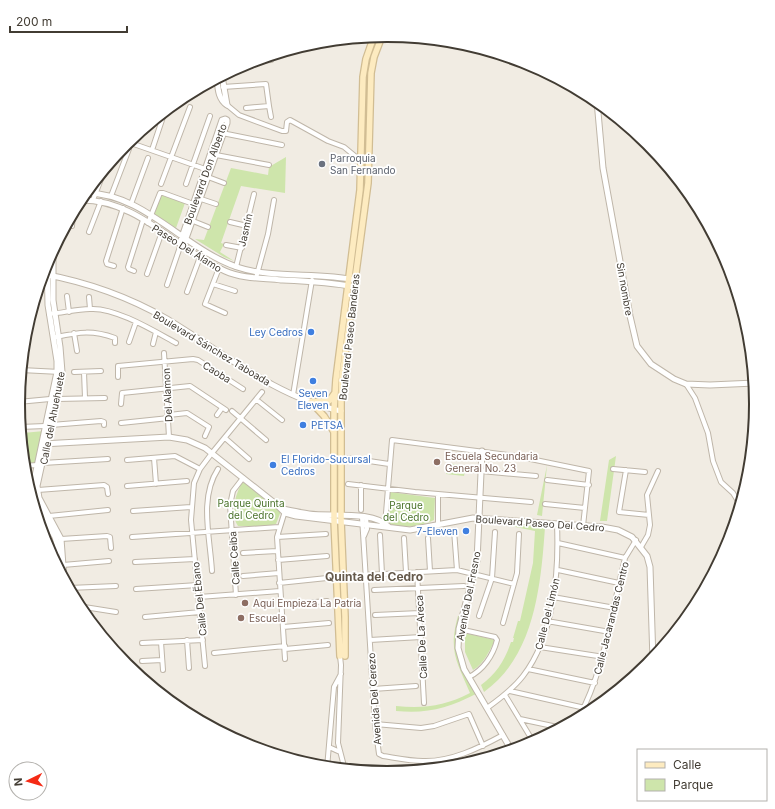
<svg xmlns="http://www.w3.org/2000/svg" width="775" height="809" font-family="Inter,sans-serif">
<style>
.green{fill:#cee5ab}
.lines{fill:none;stroke-linecap:round;stroke-linejoin:round}
.minor-casing{stroke:#bfb6a9;stroke-width:6}
.tertiary-casing{stroke:#bfb6a9;stroke-width:7}
.secondary-casing{stroke:#d1bd93;stroke-width:8}
.minor{stroke:#fff;stroke-width:4}
.tertiary{stroke:#fff;stroke-width:5}
.secondary{stroke:#fdebc0;stroke-width:5.5}
.worship-dot{fill:#6b7280;stroke:#fff;stroke-width:1.5}
.shop-dot{fill:#3f7fe0;stroke:#fff;stroke-width:1.5}
.education-dot{fill:#8d6e63;stroke:#fff;stroke-width:1.5}
.labels{text-anchor:middle;stroke-width:3.5;stroke-linejoin:round;paint-order:stroke}
.worship-label{font-size:10px;fill:#5b616d;stroke:#fff;text-anchor:start}
.street-label{font-size:10px;fill:#423c33;stroke:#fff}
.shop-label{font-size:10px;fill:#366cbe;stroke:#fff;text-anchor:end}
.education-label{font-size:10px;fill:#785e54;stroke:#fff;text-anchor:start}
.park-label{font-size:10px;fill:#497229;stroke:#fff}
.quarter-label{font-size:12px;font-weight:bold;fill:#65594b;stroke:#fff}
.rim{fill:none;stroke:#423c33;stroke-width:2}
</style>
<rect width="100%" height="100%" fill="#f1ece3"/>
<!-- green -->
<path class="green" d="M286,157L285,193L241,186L221,243L224,244L220,252L234,261L224,257L195,239L204,240L231,168L268,175L269,167Z
M158,194L185,203L176,228L151,213Z
M44,431L37,463L25,464L23,433Z
M616,456L607,521H600L609,460Z
M448,463L466,466L464,476L446,474Z
M547,465L542,516L537,515Z
M242,483H246L281,511L276,524L268,526H238C230,515 235,494 242,483Z
M390,492L435,498L434,520C420,527 404,529 389,524Z
M501,524L545,527C541,584 535,656 484,692L481,685C496,674 505,660 511,642H513L514,638H513L518,621H520L533,563L535,531Z
M458,616H459C451,652 459,663 476,694C448,708 428,714 396,711V706C423,709 445,706 470,693C457,662 448,651 458,616Z
M465,633L495,640C490,650 483,665 473,670L465,652Z"/>
<g class="lines">
<defs>
<path id="minor" d="M249,62L271,60
M223,87L266,84L269,106L246,108
M227,105L239,115L282,131H286L287,122L290,120L328,141L344,147L361,161
M269,106L271,117
M222,133L282,145
M128,142L208,170
M152,150L165,111
M216,155L269,165
M208,177L224,183
M161,184L190,107
M186,184L210,116
M111,196L129,149
M201,199L216,204
M93,200L105,169
M131,204L148,158
M193,221L208,227
M230,222L247,226
M148,223L160,193H163L196,205
M72,226L73,214
M89,232L101,201
M226,245L242,248
M114,266L107,264L106,261L123,208
M236,267L254,194
M219,268L205,304L225,313
M134,271L129,269L128,267L143,220
M147,274L162,232
M256,278L268,234L274,200
M213,284L235,291
M167,285L180,247V243
M187,292L200,257
M67,296L69,312
M89,297L90,309
M49,314C63,313 76,309 90,309C115,307 154,331 176,343
M74,333L77,351
M56,337C80,332 92,330 115,338V343
M129,342L136,322
M153,344L156,332
M164,353L169,437
M21,370L60,372
M74,372L101,371
M84,372L85,398
M118,377V366L193,359L198,360L243,389
M686,384L695,398L708,433L713,461L721,482L733,493L741,506
M293,395L312,280
M57,399L105,398
M257,400L282,420
M18,402L50,399
M121,404L122,393L190,386L226,410
M232,411L266,440
M169,415L187,413L209,427L205,436
M217,415L222,408
M121,423L169,418
M51,425L101,421L104,422V425
M20,427L45,426
M225,438L249,459
M154,458L156,484
M349,458L389,464
M127,460L175,456L200,469
M43,463L108,459
M24,466L37,465
M613,469L645,472
M626,470L619,512L649,515
M481,471L536,476
M547,480L589,485
M348,484L415,492L531,502
M127,486L187,481
M38,490L104,485L107,487L108,494
M438,494V524
M545,504L585,508
M361,510V485
M133,511L191,507
M285,511L277,537L285,659
M49,516L108,510
M362,517L375,724L379,754L383,756C396,758 410,761 423,761C451,762 479,748 503,735
M40,525L48,524
M385,525L392,440L516,456L589,471L583,526
M454,530L457,570
M380,535L382,574
M364,536L367,529L366,517
M132,537L279,527
M277,537L326,534
M404,538L406,572
M428,538L430,571
M61,539L107,536L110,537L111,548
M558,543L625,558
M641,547L648,535L650,525L647,495L658,471
M49,551H57
M243,553L277,551
M278,560L327,556
M135,562L195,559
M63,565L109,561
M558,570L619,583
M212,571C210,537 199,498 218,469
M417,572L424,703
M366,575L457,570L514,584
M243,576L279,573
M279,583L327,578
M69,588L116,586
M136,589L198,585
M374,590L464,586
M236,595L230,505L233,491L243,478
M199,597L280,591
M553,597L615,608
M281,605L327,601
M78,606L116,612
M375,615L420,613
M479,616L492,578L495,532
M145,617L200,612
M547,621L610,632
M503,623L517,573L519,534
M283,627L329,623
M459,629L495,637L497,640C493,656 483,670 469,677
M187,640L189,668
M370,640L421,637
M161,642L163,670
M142,643L203,640
M540,647L604,657
M285,649L328,645
M214,653L285,646
M340,656L341,665L338,743L345,770
M142,661L162,660
M205,666L191,520L194,483L200,469L212,453L262,392
M528,669L595,683
M373,689L416,686
M510,691L585,708
M505,695L534,743
M487,708C501,698 513,689 523,676C554,636 559,572 557,524
M520,719L562,728
M578,719C604,671 610,619 623,567L625,558L636,540
M375,724L421,728L434,726L469,714L483,746
M329,747L340,752
M327,768L334,687L341,674"/>
<path id="tertiary" d="M217,79C218,88 218,99 227,105L222,76
M597,101L603,168L630,316L637,346L651,364L674,379L686,384L710,385L755,383
M86,193C144,193 184,249 237,267C272,279 318,272 355,280
M80,200C137,199 176,249 225,271C243,279 263,278 281,280C305,281 331,282 354,287
M181,240L218,132L222,120L225,119L227,120V123L185,241
M53,251V300L60,347L62,372L37,486L39,498L61,539L64,579
M47,261L48,305L57,361V372L32,490L34,499L55,537L57,544V567
M43,274C86,282 129,297 167,319C222,352 278,398 341,411
M42,444L169,437L187,440L205,448L277,505L285,513L296,516L410,530L473,518L602,527L618,530L632,537L647,556L650,567L653,661
M482,451L477,561L459,629L458,648L464,669L512,751
M282,509C291,510 300,513 309,514C331,517 373,510 389,527"/>
<path id="secondary" d="M311,402L324,416L334,432
M311,402L329,401L334,394
M340,656L334,520V409L336,379L360,190L363,77L366,59L374,36
M345,656V617L341,521V402L342,377L368,183L371,73L374,57L382,36"/>
</defs>
<!-- minor casing -->
<use href="#minor" class="minor-casing"/>
<!-- tertiary casing -->
<use href="#tertiary" class="tertiary-casing"/>
<!-- secondary casing -->
<use href="#secondary" class="secondary-casing"/>
<!-- minor -->
<use href="#minor" class="minor"/>
<!-- tertiary -->
<use href="#tertiary" class="tertiary"/>
<!-- secondary -->
<use href="#secondary" class="secondary"/>
</g>
<!-- markers -->
<circle class="worship-dot" cx="322" cy="164" r="4"/>
<g class="shop-dot">
<circle cx="311" cy="332" r="4"/>
<circle cx="313" cy="381" r="4"/>
<circle cx="303" cy="425" r="4"/>
<circle cx="273" cy="465" r="4"/>
<circle cx="466" cy="531" r="4"/>
</g>
<g class="education-dot">
<circle cx="437" cy="462" r="4"/>
<circle cx="245" cy="603" r="4"/>
<circle cx="241" cy="618" r="4"/>
</g>
<g class="labels">
<!-- worship labels -->
<g class="worship-label">
<text x="330" y="162">Parroquia<tspan x="330" dy="12">San Fernando</tspan></text>
</g>
<!-- street labels -->
<g class="street-label">
<text transform="translate(205 174) rotate(-70)" y="4">Boulevard Don Alberto</text>
<text transform="translate(245 230) rotate(-77)" y="4">Jasmín</text>
<text transform="translate(187 248) rotate(32)" y="4">Paseo Del Álamo</text>
<text transform="translate(625 289) rotate(80)" y="4">Sin nombre</text>
<text transform="translate(349 337) rotate(-84)" y="4">Boulevard Paseo Banderas</text>
<text transform="translate(212 348) rotate(31)" y="4">Boulevard Sánchez Taboada</text>
<text transform="translate(217 372) rotate(32)" y="4">Caoba</text>
<text transform="translate(167 395) rotate(-93)" y="4">Del Alamon</text>
<text transform="translate(52 418) rotate(-79)" y="4">Calle del Ahuehuete</text>
<text transform="translate(540 523) rotate(4)" y="4">Boulevard Paseo Del Cedro</text>
<text transform="translate(234 558) rotate(-94)" y="4">Calle Ceiba</text>
<text transform="translate(468 596) rotate(-79)" y="4">Avenida Del Fresno</text>
<text transform="translate(199 599) rotate(-96)" y="4">Calle Del Ëbano</text>
<text transform="translate(547 614) rotate(-76)" y="4">Calle Del Limón</text>
<text transform="translate(611 618) rotate(-76)" y="4">Calle Jacarandas Centro</text>
<text transform="translate(421 637) rotate(-93)" y="4">Calle De La Areca</text>
<text transform="translate(374 699) rotate(-94)" y="4">Avenida Del Cerezo</text>
</g>
<!-- shop labels -->
<g class="shop-label">
<text x="303" y="336">Ley Cedros</text>
<text x="313" y="397" text-anchor="middle">Seven<tspan x="313" dy="12">Eleven</tspan></text>
<text x="311" y="429" text-anchor="start">PETSA</text>
<text x="281" y="463" text-anchor="start">El Florido-Sucursal<tspan x="281" dy="12">Cedros</tspan></text>
<text x="458" y="535">7-Eleven</text>
</g>
<!-- education labels -->
<g class="education-label">
<text x="445" y="460">Escuela Secundaria<tspan x="445" dy="12">General No. 23</tspan></text>
<text x="253" y="607">Aqui Empieza La Patria</text>
<text x="249" y="622">Escuela</text>
</g>
<!-- park labels -->
<g class="park-label">
<text x="251" y="507">Parque Quinta<tspan x="251" dy="12">del Cedro</tspan></text>
<text x="406" y="509">Parque<tspan x="406" dy="12">del Cedro</tspan></text>
</g>
<!-- quarter labels -->
<g class="quarter-label">
<text x="374" y="581">Quinta del Cedro</text>
</g>
</g>
<!-- crop -->
<path d="M0 0H775V809H0ZM25 404a362 362 0 1 1 724 0a362 362 0 1 1-724 0Z" fill="#fff" fill-rule="evenodd"/>
<path class="rim" d="M25 404a362 362 0 1 1 724 0a362 362 0 1 1-724 0Z"/>
<!-- legend -->
<rect x="637" y="749" width="130" height="52" fill="#ffffff" stroke="#b3b1ad"/>
<rect x="645" y="762" width="20" height="6" fill="#fdebc0" stroke="#b3b1ad"/>
<text x="673" y="769" font-size="12" fill="#423c33">Calle</text>
<rect x="645" y="779" width="20" height="12" fill="#cee5ab" stroke="#b3b1ad"/>
<text x="673" y="789" font-size="12" fill="#423c33">Parque</text>
<!-- north arrow -->
<g transform="translate(28 781) rotate(265)"><circle r="19" fill="#ffffff" stroke="#b3b1ad"/>
<path d="M0-3L7 15L0 10L-7 15Z" fill="#f52a15"/>
<text y="-6" font-size="11" font-weight="bold" text-anchor="middle" fill="#423c33">N</text>
</g>
<!-- scale -->
<path d="M10 26v6h117v-6" fill="none" stroke="#423c33" stroke-width="2"/>
<text x="16" y="26" font-size="12" fill="#423c33" stroke="#ffffff" stroke-width="3" paint-order="stroke">200 m</text>
</svg>
